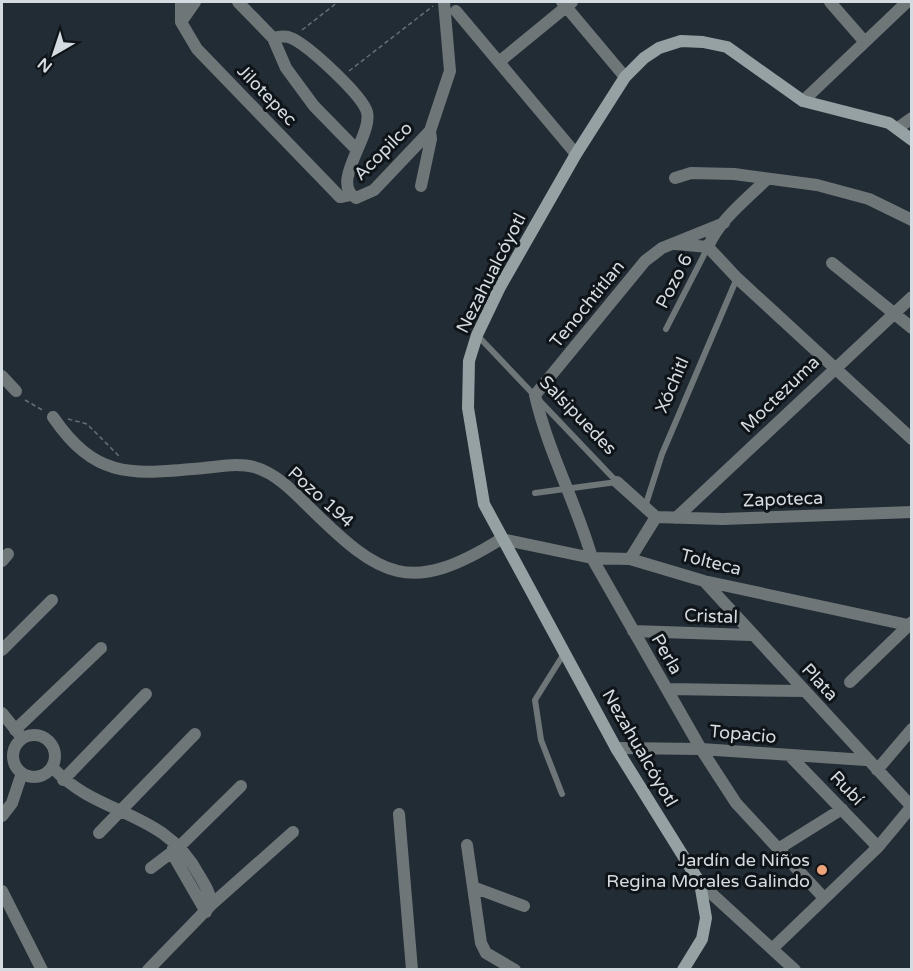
<svg xmlns="http://www.w3.org/2000/svg" width="913" height="971" font-family="'Varela Round',sans-serif">
<style>
.lines{fill:none;stroke-linecap:round;stroke-linejoin:round}
.path{stroke:#666f77;stroke-width:1.5;stroke-dasharray:4.5 3;stroke-linecap:butt}
.lane{stroke:#6f7678;stroke-width:6}
.street{stroke:#6f7678;stroke-width:12}
.secondary{stroke:#95a1a3;stroke-width:12}
.poi-dot{fill:#efa378;stroke:#0f1418;stroke-width:2}
.labels{text-anchor:middle;stroke-width:6;stroke-linejoin:round;paint-order:stroke}
.street-label{font-size:18px;fill:#d4dbe1;stroke:#0f1418}
.poi-label{font-size:18px;fill:#d4dbe1;stroke:#0f1418;text-anchor:end}
</style>
<rect width="100%" height="100%" fill="#222c35"/>
<g class="lines">
<!-- path -->
<path class="path" d="M302,30L338,2
M349,71L433,6
M25,400L44,411
M68,419L87,424L119,456"/>
<!-- lane -->
<path class="lane" d="M666,329L708,247
M477,335L617,482
M535,493L617,482
M645,507L662,454L737,278
M562,794L541,740L535,700L565,652"/>
<!-- street -->
<path class="street" d="M181,2V22L197,49L340,197L350,195
M238,2L273,38C279,37 285,35 291,38C308,45 362,95 367,112C373,136 329,183 356,198L374,190L430,131L450,71L444,2
M562,2L625,77
M830,2L864,41
M456,11L576,154
M181,22L195,2
M273,38L286,68L314,106L357,150
M499,62L572,2
M803,101L907,2
M898,128L912,118
M675,178L691,173L734,174L817,185L869,199L912,220
M421,186L431,139L430,131
M724,223L662,248L645,261L535,395C548,452 576,502 592,558L701,749L736,803L824,898
M676,244L708,247
M708,247L737,278L912,439
M708,247C719,220 747,199 767,179
M832,263L912,328
M2,376L16,391
M53,417C97,481 133,474 204,468C220,466 239,463 254,467C276,473 294,492 309,507C381,578 410,596 501,539L592,558L630,559L704,581L912,626
M617,482L656,517
M656,517L723,519L912,512
M676,518L912,297
M630,559L656,517
M2,561L8,554
M704,581L912,807
M633,631L751,635
M2,650L52,600
M850,682L912,622
M667,689L804,691
M2,713L19,734
M15,730L101,648
M13 756a21 21 0 1 1 42 0a21 21 0 1 1-42 0Z
M616,748L701,749L866,760
M790,756L878,847
M54,769C99,817 164,809 199,875C205,885 210,893 212,904
M877,770L912,729
M63,780L146,694
M399,814L412,970
M2,816L12,803L22,773
M99,833L195,734
M467,845L481,943L486,953L515,970
M173,848L172,853L206,912
M778,849L842,809
M151,868L180,846L241,786
M700,883L795,970
M473,887L524,906
M2,891L42,970
M773,948L878,847L912,806
M148,970L212,904L293,832"/>
<!-- secondary -->
<path class="secondary" d="M683,970L702,939L706,918L700,883L616,748L484,504L468,408L469,361L477,335L500,287L576,154L625,77L644,58L659,48L681,41L703,42L727,47L803,101L889,123L912,140"/>
</g>
<!-- markers -->
<circle class="poi-dot" cx="822" cy="870" r="6"/>
<g class="labels">
<!-- street labels -->
<g class="street-label">
<text transform="translate(267 95) rotate(46)" y="6">Jilotepec</text>
<text transform="translate(383 151) rotate(-45)" y="6">Acopilco</text>
<text transform="translate(491 273) rotate(-63)" y="6">Nezahualcóyotl</text>
<text transform="translate(674 281) rotate(-63)" y="6">Pozo 6</text>
<text transform="translate(587 304) rotate(-51)" y="6">Tenochtitlan</text>
<text transform="translate(672 385) rotate(-67)" y="6">Xóchitl</text>
<text transform="translate(780 394) rotate(-44)" y="6">Moctezuma</text>
<text transform="translate(578 415) rotate(46)" y="6">Salsipuedes</text>
<text transform="translate(321 497) rotate(42)" y="6">Pozo 194</text>
<text transform="translate(783 499) rotate(-2)" y="6">Zapoteca</text>
<text transform="translate(711 562) rotate(14)" y="6">Tolteca</text>
<text transform="translate(711 616) rotate(2)" y="6">Cristal</text>
<text transform="translate(667 654) rotate(60)" y="6">Perla</text>
<text transform="translate(820 682) rotate(47)" y="6">Plata</text>
<text transform="translate(743 734) rotate(5)" y="6">Topacio</text>
<text transform="translate(640 748) rotate(60)" y="6">Nezahualcóyotl</text>
<text transform="translate(847 788) rotate(46)" y="6">Rubí</text>
</g>
<!-- poi labels -->
<g class="poi-label">
<text x="810" y="866">Jardín de Niños<tspan x="810" dy="21">Regina Morales Galindo</tspan></text>
</g>
</g>
<!-- border -->
<rect width="913" height="971" fill="none" stroke="#d4dbe1" stroke-width="6"/>
<!-- north arrow -->
<g transform="translate(54 54) rotate(219)" stroke="#0f1418" stroke-width="4.5" paint-order="stroke">
<path d="M0-4.5L10 22L0 15L-10 22Z" fill="#d4dbe1"/>
<text y="-9" font-size="16" font-weight="bold" text-anchor="middle" fill="#d4dbe1">N</text>
</g>
</svg>
